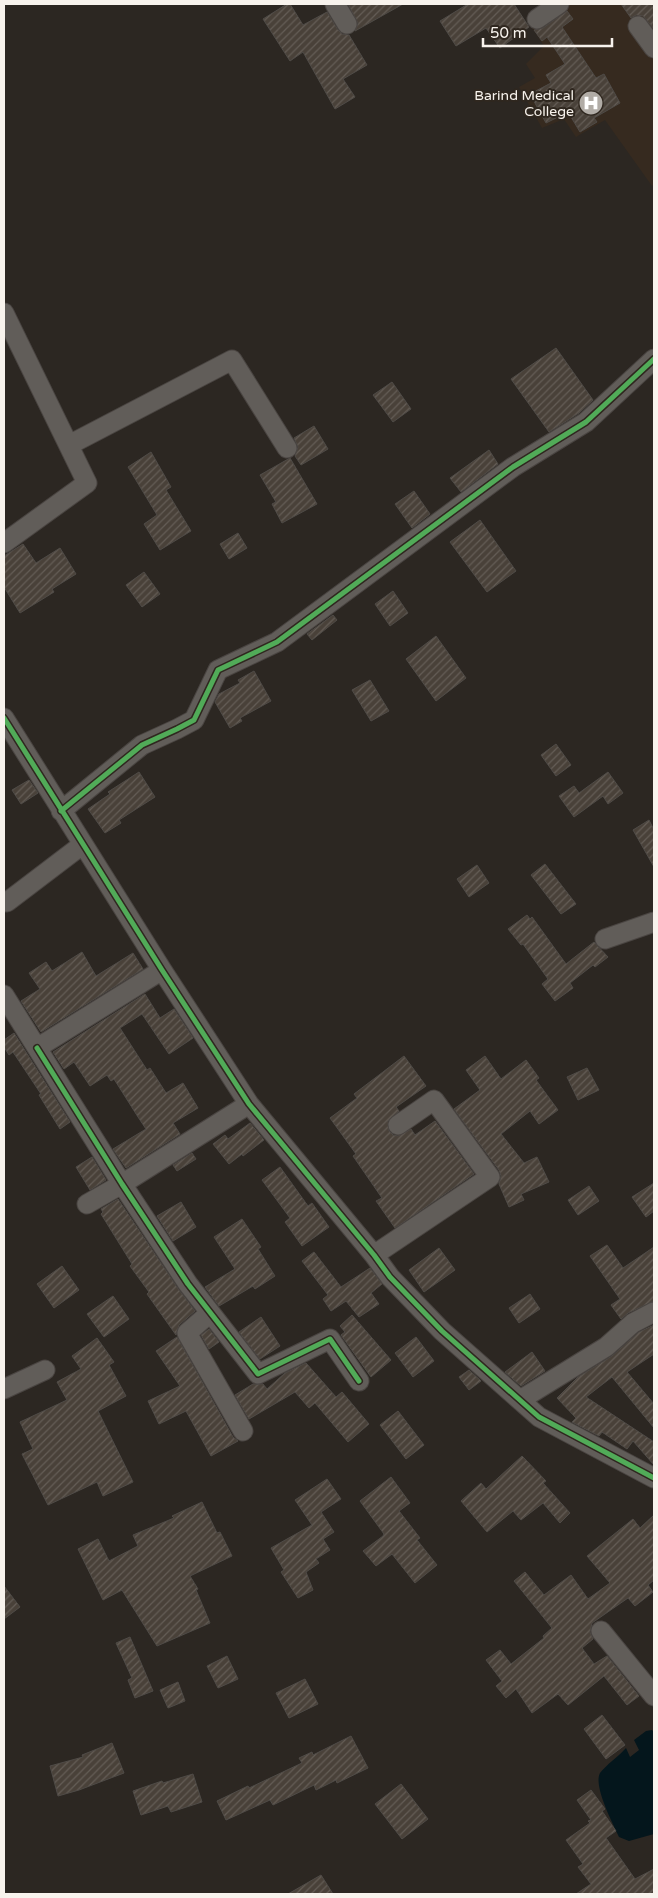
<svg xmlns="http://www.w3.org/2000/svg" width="658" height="1898" font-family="'Varela Round',sans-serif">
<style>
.built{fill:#362a1f}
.water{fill:#04161c}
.building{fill:url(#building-hatch);stroke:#4f4b47}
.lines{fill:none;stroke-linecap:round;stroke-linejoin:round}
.minor-casing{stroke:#4a4542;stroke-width:21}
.minor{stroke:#615d59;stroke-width:19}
.cycleway-casing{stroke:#2f271f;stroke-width:8}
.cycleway{stroke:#51ab58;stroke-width:5}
.labels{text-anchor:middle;stroke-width:4;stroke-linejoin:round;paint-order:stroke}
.poi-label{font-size:14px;fill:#f8f3ed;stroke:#2f271f;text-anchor:end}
</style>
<defs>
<pattern id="building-hatch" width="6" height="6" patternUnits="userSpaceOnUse" patternTransform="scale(1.25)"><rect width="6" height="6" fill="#494139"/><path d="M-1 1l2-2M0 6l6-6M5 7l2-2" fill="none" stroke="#645d56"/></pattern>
</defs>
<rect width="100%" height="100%" fill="#2c2722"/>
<!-- built -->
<path class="built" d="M553,4H654V184L652,186L605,120L576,137L564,119L542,128L519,87L535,78L526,64L544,46L527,20Z"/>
<!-- water -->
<path class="water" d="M652,1730L654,1732V1834L629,1841L619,1837C613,1824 593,1786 600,1773C605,1766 620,1755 626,1748L630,1757L639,1750L634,1740L646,1731Z"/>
<!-- building -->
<path class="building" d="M287,4H290L303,25L327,12L338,30L342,34L349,35L367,65L343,79L355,97L335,109L303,52L290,61L263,19Z
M348,4H403L355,31L358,23Z
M468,4H514L529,27L500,48L486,28L456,46L440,21Z
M621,4H651L654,8V29L643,16L636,15L631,18Z
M567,11L573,19L562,27L596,78L604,74L620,103L594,118L597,122L580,132L568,112L546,123L530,94L551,83L546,75L565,64L547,37L542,41L534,30L543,28Z
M556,348L593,400L579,413L549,432L511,379Z
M392,382L411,409L393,422L373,395Z
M314,426L328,449L301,465L295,456L298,447L294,438Z
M489,450L498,464L461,492L450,478Z
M151,452L171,487L166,490L191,531L160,550L144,524L157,515L128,467Z
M290,458L317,504L282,523L272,504L276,502L260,475Z
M414,491L430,514L412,528L395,504Z
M480,520L516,571L487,592L450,542Z
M238,533L247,548L229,559L220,544Z
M23,544L36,563L60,548L76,574L52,589L54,592L20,613L4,587V556Z
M144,572L160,594L142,607L126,585Z
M393,591L408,613L390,626L375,604Z
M333,615L337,620L312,640L307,634Z
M436,636L466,678L436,701L406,659Z
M254,671L271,701L240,718L242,721L230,728L215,702L219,694L240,683L238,680Z
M370,680L389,711L371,721L352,690Z
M556,744L571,765L556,776L541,755Z
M139,772L155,797L119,820L121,823L105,833L88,809L110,794L108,792Z
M608,772L623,793L608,804L603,796L574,817L559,796L574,786L579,793Z
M29,780L38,793L21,804L12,790Z
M649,820L654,830V867L633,830Z
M545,864L576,904L561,914L531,875Z
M477,865L489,883L469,897L457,879Z
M527,915L530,919L532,917L566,964L594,942L608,957L595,967L593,965L570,983L573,988L555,1001L542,984L548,979L523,944L521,945L508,929Z
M82,952L96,976L133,953L143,969L41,1032L21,1001L40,989L29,973L46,962L52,971Z
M145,994L160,1018L174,1009L193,1038L169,1054L142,1014L120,1028L147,1070L150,1068L166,1093L183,1083L198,1108L173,1123L180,1134L126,1168L113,1149L146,1129L138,1117L114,1079L111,1081L107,1075L90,1086L74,1062L64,1069L53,1052Z
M14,1033L70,1122L60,1129L39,1095L41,1094L13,1052L9,1055L4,1047V1040Z
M404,1056L426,1086L396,1107L399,1111L388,1121L389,1131L393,1135L398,1136L411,1129L415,1135L435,1121L474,1174L395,1228L376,1201L382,1198L353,1156L356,1154L330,1118L357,1098L354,1094Z
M485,1056L501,1079L526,1060L539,1078L536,1080L558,1110L539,1124L530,1111L501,1134L524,1163L537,1157L549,1182L521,1194L524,1200L509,1207L499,1184L501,1176L499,1170L454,1109L480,1090L466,1070Z
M587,1068L599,1090L578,1100L567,1077Z
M250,1123L264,1140L243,1156L242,1154L229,1164L213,1144L225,1135L228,1139Z
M192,1153L196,1159L177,1171L173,1165Z
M92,1157L106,1180L90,1190L76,1167Z
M280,1167L308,1206L312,1203L329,1227L302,1246L285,1222L290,1218L262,1180Z
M654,1183V1211L646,1217L632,1197Z
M589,1186L599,1201L578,1215L568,1200Z
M118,1199L179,1290L195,1311L179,1325L176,1335L147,1294L149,1292L130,1266L132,1264L101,1214L103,1212L101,1209Z
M181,1202L196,1227L173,1241L157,1216Z
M242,1219L261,1247L258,1249L275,1276L255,1289L253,1286L219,1306L205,1287L235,1269L214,1237Z
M607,1245L623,1268L654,1247V1301L628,1313L621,1319L611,1305L620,1299L590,1256Z
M439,1248L455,1270L424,1292L409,1270Z
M314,1252L341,1287L370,1268L382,1284L371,1293L379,1304L359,1317L346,1301L331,1311L323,1299L328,1295L302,1261Z
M62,1266L79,1290L54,1308L37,1284Z
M530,1294L540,1309L519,1323L509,1308Z
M113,1296L129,1319L104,1337L87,1314Z
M352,1315L391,1360L371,1377L341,1335L345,1332L340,1326Z
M261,1317L280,1346L260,1359L239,1332Z
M654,1325V1354L627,1372L654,1404V1428L612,1377L586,1397L654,1442V1465L633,1441L627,1449L602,1432L599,1436L572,1422L576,1418L557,1398L578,1377L612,1356L639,1332Z
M209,1329L219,1342L209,1349L201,1335Z
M177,1337L233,1437L238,1441L211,1456L186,1411L159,1424L148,1401L180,1386L156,1351Z
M416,1337L434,1361L413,1377L395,1353Z
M97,1338L114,1362L109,1365L126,1396L98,1411L133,1482L103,1496L97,1482L48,1505L22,1454L33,1449L20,1422L67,1400L57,1382L81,1369L72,1356Z
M532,1352L545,1371L521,1386L505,1372Z
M306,1363L336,1397L342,1392L369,1424L348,1442L315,1403L309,1408L295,1392L249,1419L235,1395L253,1384H263L267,1389L285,1373Z
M469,1370L481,1381L469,1390L459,1377Z
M398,1411L424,1445L406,1459L380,1425Z
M522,1456L546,1481L543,1483L570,1513L560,1523L543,1503L521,1520L513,1511L487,1532L461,1501L481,1483L486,1489Z
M391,1477L410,1503L399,1511L420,1538L417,1540L437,1565L415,1583L392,1554L376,1566L363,1551L383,1536L384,1534L360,1501Z
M327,1479L341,1499L321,1512L334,1532L323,1539L330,1550L316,1559L319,1563L306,1572L313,1590L298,1598L281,1572L284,1570L271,1548L312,1525L295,1500Z
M202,1502L217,1533L220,1532L232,1556L190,1576L198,1589L196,1590L210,1623L157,1646L122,1590L103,1600L78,1549L98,1539L109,1561L138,1546L133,1535L174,1518L172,1516Z
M654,1515V1580L648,1585L653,1592L635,1606L628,1598L592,1623L590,1632L593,1639L582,1648L594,1664L607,1656L639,1696L627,1705L604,1676L568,1705L558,1694L532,1713L516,1689L506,1698L496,1686L502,1681L486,1660L500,1650L511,1664L544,1638L543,1636L552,1628L514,1581L525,1572L544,1595L571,1575L588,1599L610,1583L587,1556L633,1519L640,1528Z
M4,1586L20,1607L4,1619Z
M130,1637L153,1691L135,1698L128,1680L132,1678L116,1643Z
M227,1656L238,1679L218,1688L207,1666Z
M305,1679L318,1704L289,1718L276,1693Z
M178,1682L185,1701L168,1708L160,1690Z
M602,1715L625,1745L606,1759L584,1729Z
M351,1736L368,1768L337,1783L336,1780L316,1790L314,1785L273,1805L270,1800L226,1820L217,1801L248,1786L249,1788L302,1763L299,1758L312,1752L313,1755Z
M112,1743L124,1773L79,1790L58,1796L50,1766L83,1757L82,1755Z
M193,1774L202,1802L171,1812L168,1806L141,1815L133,1791L162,1781L163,1783Z
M401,1784L428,1819L402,1839L375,1804Z
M591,1790L605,1809L602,1811L616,1831L606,1838L635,1879L654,1869V1894H576L591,1884L578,1867L583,1864L566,1840L590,1823L588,1821L591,1820L577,1800Z
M321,1875L333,1894H288Z"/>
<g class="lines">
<defs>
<path id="minor" d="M335,4L347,24
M537,19L559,4
M638,26L654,48
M4,313L87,483L4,543
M69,445L232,360L287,448
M4,718L162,970L249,1104L374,1255L390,1277L442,1331L539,1417L654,1478
M61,811L142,745L177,729L194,720L218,670L277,642L513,467L586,422L654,359
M7,902L82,845
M605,939L654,922
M4,995L37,1048L162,970
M37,1048L122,1184L188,1284L258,1374L330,1339L359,1381
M87,1204L122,1184L249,1104
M374,1255L490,1177L434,1100L398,1125
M210,1313L187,1333L243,1431
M4,1389L45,1370
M520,1400L606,1347L633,1323L654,1312
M601,1631L654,1696"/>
</defs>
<!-- minor casing -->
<use href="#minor" class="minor-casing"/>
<!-- minor -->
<use href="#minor" class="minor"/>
<defs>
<path id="cycleway" d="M4,718L162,970L249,1104L374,1255L390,1277L442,1331L539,1417L654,1478
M61,811L142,745L177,729L194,720L218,670L277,642L513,467L586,422L654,359
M37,1048L122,1184L188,1284L258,1374L330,1339L359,1381"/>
</defs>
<!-- cycleway casing -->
<use href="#cycleway" class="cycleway-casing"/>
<!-- cycleway -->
<use href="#cycleway" class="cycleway"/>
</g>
<!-- icons -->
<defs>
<symbol id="hospital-disc" viewBox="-11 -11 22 22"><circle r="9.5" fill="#b1aca6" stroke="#2f271f"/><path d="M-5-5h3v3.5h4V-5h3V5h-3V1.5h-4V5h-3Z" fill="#fff"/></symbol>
</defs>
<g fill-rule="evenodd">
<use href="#hospital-disc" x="577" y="89" width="28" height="28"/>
</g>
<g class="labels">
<!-- poi labels -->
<g class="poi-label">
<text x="574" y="100">Barind Medical<tspan x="574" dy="16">College</tspan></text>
</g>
</g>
<!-- border -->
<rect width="658" height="1898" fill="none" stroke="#f8f3ed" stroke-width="10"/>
<!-- scale -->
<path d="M483 38v8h129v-8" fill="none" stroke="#f8f3ed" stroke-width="2.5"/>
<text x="490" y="38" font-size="15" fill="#f8f3ed" stroke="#2f271f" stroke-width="4" paint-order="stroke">50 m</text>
</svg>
